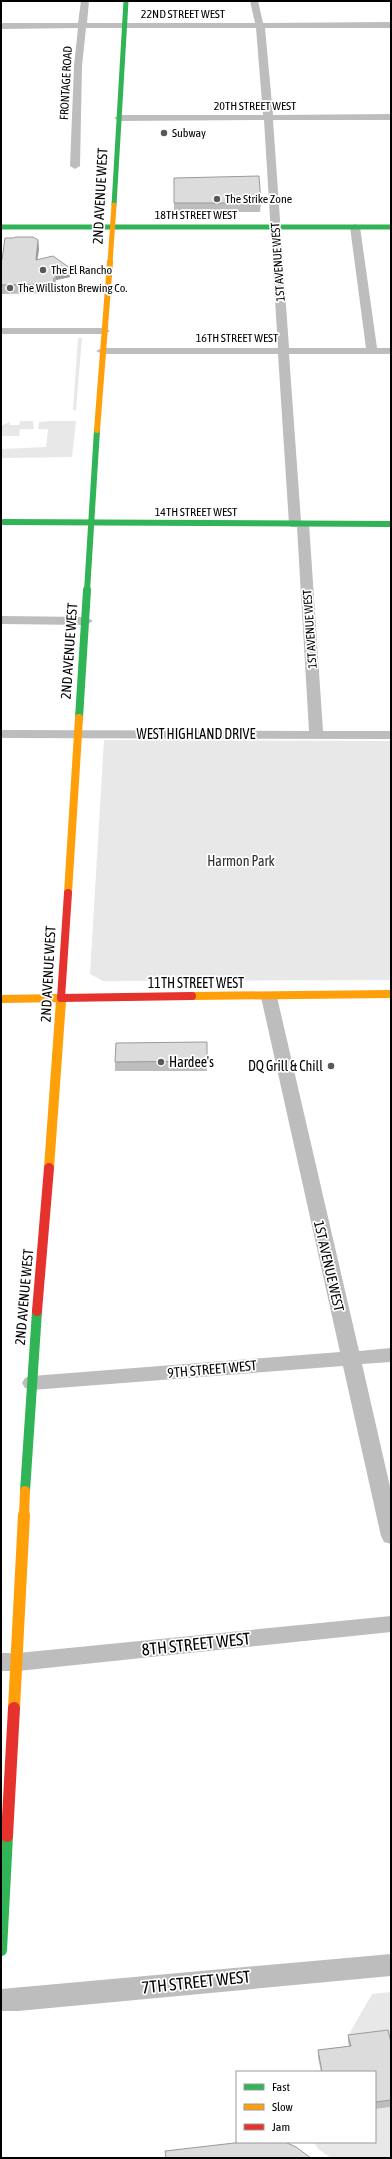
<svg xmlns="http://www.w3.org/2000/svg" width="392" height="2159" font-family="'Asap Condensed',sans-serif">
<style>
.green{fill:#e8e8e8}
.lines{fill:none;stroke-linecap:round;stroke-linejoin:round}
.street{fill:#bdbdbd;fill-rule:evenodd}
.fast-far4{stroke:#30b455;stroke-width:5}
.fast-far3{stroke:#30b455;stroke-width:6}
.fast-far2{stroke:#30b455;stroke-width:8}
.fast-far1{stroke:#30b455;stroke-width:10}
.fast{stroke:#30b455;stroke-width:12}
.slow-far4{stroke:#ff9f0a;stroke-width:5}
.slow-far3{stroke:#ff9f0a;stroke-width:6}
.slow-far2{stroke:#ff9f0a;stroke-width:8}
.slow-far1{stroke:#ff9f0a;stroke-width:10}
.slow{stroke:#ff9f0a;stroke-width:12}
.jam-far2{stroke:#e5322d;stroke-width:8}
.jam-far1{stroke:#e5322d;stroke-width:10}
.jam{stroke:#e5322d;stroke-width:12}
.wall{fill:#bdbdbd}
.shaded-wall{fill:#9a9a9a}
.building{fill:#dcdcdc;stroke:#9a9a9a}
.poi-dot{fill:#595959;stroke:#fff;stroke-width:1.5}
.labels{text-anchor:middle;stroke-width:3.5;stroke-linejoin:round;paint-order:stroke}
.far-street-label{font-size:12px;fill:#000;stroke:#fff}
.far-poi-label{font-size:12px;fill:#000;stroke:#fff;text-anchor:start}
.street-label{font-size:14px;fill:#000;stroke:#fff}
.park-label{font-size:14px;fill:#2d2d2d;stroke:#fff}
.poi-label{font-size:14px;fill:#000;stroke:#fff;text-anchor:start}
.near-street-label{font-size:17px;fill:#000;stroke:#fff}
</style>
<rect width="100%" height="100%" fill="#fff"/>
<!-- green -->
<path class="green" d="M78,338H82L76,410H73Z
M19,421H33L34,429H20L19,436H1V426L9,422L10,425H19L20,423Z
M49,421H76L72,457L1,458V449L46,447L48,429H38L39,422Z
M104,740L391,741V980L103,981L90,974Z
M391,1992V2052L350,2041L349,2034L372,1994Z
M391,2107V2158H331L318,2149L314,2142H375V2109Z"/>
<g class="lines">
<!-- street -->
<path class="street" d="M81,1H89L87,23H255L250,1H258L263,23L391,22V28H265L273,115L391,114V120H273L289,348H366L350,227L355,224L360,227L377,348H391V354H289L301,521H307L309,524L323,731H391V739L1,738V730L309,731L297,527H291L289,524L278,354H102L96,351L102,348H278L264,120L119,121L114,118L119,115H263L256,28H86L82,66L80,166L75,169L70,166L74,66L78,28L1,29V23H78Z
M1,328H105L110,331L105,334H1Z
M1,616L86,617L93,621L86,625L1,624Z
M269,992L275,994L277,997L359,1351L391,1348V1362L362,1364L391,1491V1544L384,1542L381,1536L343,1366L32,1390L25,1388L22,1383L25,1378L32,1376L340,1352L261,997L263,994Z
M391,1616V1632L18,1671H1V1653H18Z
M391,1954V1976L18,2011H1V1989Z"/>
<!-- fast-far4 -->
<path class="fast-far4" d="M114,205L126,1
M1,227H391"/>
<!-- fast-far3 -->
<path class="fast-far3" d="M1,522L391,524
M87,591L97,430"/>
<!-- fast-far2 -->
<path class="fast-far2" d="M79,718L87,590"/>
<!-- fast-far1 -->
<path class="fast-far1" d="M25,1491L37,1311"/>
<!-- fast -->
<path class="fast" d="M1,1950L7,1836"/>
<!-- slow-far4 -->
<path class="slow-far4" d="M110,263L114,205"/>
<!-- slow-far3 -->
<path class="slow-far3" d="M97,430L110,262"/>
<!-- slow-far2 -->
<path class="slow-far2" d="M68,893L79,718
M192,996L391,994
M1,999L61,998V1002"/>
<!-- slow-far1 -->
<path class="slow-far1" d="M49,1168L61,1001
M24,1516L25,1491"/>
<!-- slow -->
<path class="slow" d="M14,1708L24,1515"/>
<!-- jam-far2 -->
<path class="jam-far2" d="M68,893L61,998L192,996"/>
<!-- jam-far1 -->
<path class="jam-far1" d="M37,1311L49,1168"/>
<!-- jam -->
<path class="jam" d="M7,1836L14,1708"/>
</g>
<!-- wall -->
<path class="wall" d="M174,178L261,203L260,212H174Z
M38,240L39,249L37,260L70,277L56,280V288L54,287L53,293L1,294V260Z
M207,1042V1071H115V1062Z
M348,2035L391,2043V2107L375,2109V2072H321L318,2057V2050L349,2046L348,2042Z"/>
<!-- shaded-wall -->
<path class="shaded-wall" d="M38,240L39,249L36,269V260Z
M70,268V277L56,280V288V271Z
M54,278V287L53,293V284Z"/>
<!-- building -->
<path class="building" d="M259,176L261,203H174V178Z
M15,237H33L38,240L36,260L53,256L70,268L56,271V278H54L53,284L1,285V260H2L5,238H14Z
M207,1042V1061L115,1062L116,1043Z
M388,2030L391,2043V2100L375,2102V2072H322L318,2050L351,2046L348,2035Z
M243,2142H285L296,2147L311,2158H166L165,2151Z"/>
<!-- markers -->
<g class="poi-dot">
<circle cx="164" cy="133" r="4"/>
<circle cx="217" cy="199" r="4"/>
<circle cx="43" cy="270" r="4"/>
<circle cx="10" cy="288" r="4"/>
<circle cx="161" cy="1062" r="4"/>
<circle cx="331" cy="1066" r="4"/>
</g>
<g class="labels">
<!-- far-street labels -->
<g class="far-street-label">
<text x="183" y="18">22ND STREET WEST</text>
<text transform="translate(66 83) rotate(-87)" y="4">FRONTAGE ROAD</text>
<text x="255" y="110">20TH STREET WEST</text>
<text x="196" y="219">18TH STREET WEST</text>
<text transform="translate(278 262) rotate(-94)" y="4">1ST AVENUE WEST</text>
<text x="237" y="342">16TH STREET WEST</text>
<text x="196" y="516">14TH STREET WEST</text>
<text transform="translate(310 629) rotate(-94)" y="4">1ST AVENUE WEST</text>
</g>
<!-- far-poi labels -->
<g class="far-poi-label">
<text x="172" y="137">Subway</text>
<text x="225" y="203">The Strike Zone</text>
<text x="51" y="274">The El Rancho</text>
<text x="18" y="292">The Williston Brewing Co.</text>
</g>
<!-- street labels -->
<g class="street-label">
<text transform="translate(100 196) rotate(-87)" y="5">2ND AVENUE WEST</text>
<text transform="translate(69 651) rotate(-86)" y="5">2ND AVENUE WEST</text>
<text x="196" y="739">WEST HIGHLAND DRIVE</text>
<text transform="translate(48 974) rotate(-87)" y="5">2ND AVENUE WEST</text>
<text x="196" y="988">11TH STREET WEST</text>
<text transform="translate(329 1266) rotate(77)" y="5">1ST AVENUE WEST</text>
<text transform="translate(24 1297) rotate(-85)" y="5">2ND AVENUE WEST</text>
<text transform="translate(212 1369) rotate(-5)" y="5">9TH STREET WEST</text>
</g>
<!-- park labels -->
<g class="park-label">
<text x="241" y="866">Harmon Park</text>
</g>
<!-- poi labels -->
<g class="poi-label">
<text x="169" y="1067">Hardee's</text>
<text x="323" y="1071" text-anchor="end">DQ Grill &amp; Chill</text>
</g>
<!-- near-street labels -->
<g class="near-street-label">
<text transform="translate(196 1644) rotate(-6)" y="6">8TH STREET WEST</text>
<text transform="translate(196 1982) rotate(-6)" y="6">7TH STREET WEST</text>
</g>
</g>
<!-- border -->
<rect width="392" height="2159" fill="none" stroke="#000000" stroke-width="4"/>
<!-- legend -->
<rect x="236" y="2071" width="140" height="72" fill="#ffffff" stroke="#999999"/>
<rect x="244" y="2084" width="20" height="6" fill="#30b455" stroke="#999999"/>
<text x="272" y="2091" font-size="12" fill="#000000">Fast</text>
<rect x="244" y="2104" width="20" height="6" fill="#ff9f0a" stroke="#999999"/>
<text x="272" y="2111" font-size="12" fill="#000000">Slow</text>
<rect x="244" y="2124" width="20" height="6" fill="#e5322d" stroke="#999999"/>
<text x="272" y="2131" font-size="12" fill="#000000">Jam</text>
</svg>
